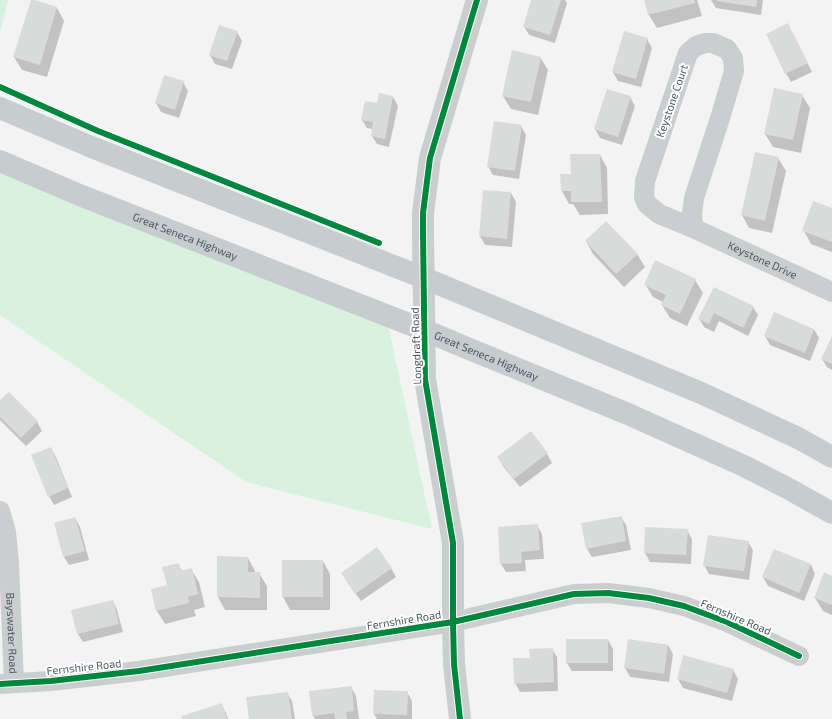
<svg xmlns="http://www.w3.org/2000/svg" width="832" height="719" font-family="'Exo 2',sans-serif">
<style>
.green{fill:#d8f2dd}
.shadow{fill:#0003}
.building{fill:#d9dbdb}
.lines{fill:none;stroke-linecap:round;stroke-linejoin:round}
.minor{stroke:#cacece;stroke-width:20}
.tertiary{stroke:#cacece;stroke-width:22}
.primary{stroke:#c7ccce;stroke-width:22}
.cycleway-casing{stroke:#fff;stroke-width:8}
.cycleway{stroke:#00873e;stroke-width:6}
.labels{text-anchor:middle;stroke-width:4;stroke-linejoin:round;paint-order:stroke}
.street-label{font-size:11px;fill:#495960;stroke:#fff}
</style>
<rect width="100%" height="100%" fill="#f3f3f3"/>
<!-- green -->
<path class="green" d="M0,0H8L0,32Z
M0,161L386,316L432,529L246,482L0,315Z"/>
<!-- shadow -->
<path class="shadow" d="M532,0H565L567,3L555,43L529,35L524,26Z
M645,0H697L702,16L657,28L649,15Z
M711,0H763L761,15L716,8Z
M57,8L64,21L47,77L22,70L14,57Z
M237,32L242,41L232,69L215,64L210,55Z
M792,33L812,72L791,82L786,73Z
M647,39L652,48L641,87L618,81L613,72Z
M540,57L548,70L538,115L511,109L503,96Z
M183,82L188,91L179,118L161,112L156,103Z
M802,95L810,108L801,153L773,147L765,134Z
M393,97L398,106L389,147L377,144L372,136L373,129L367,128L362,120L378,104Z
M630,97L635,106L622,145L600,138L595,129Z
M521,126L526,135L519,179L493,175L488,166Z
M600,155L607,168L608,214L580,215L573,204H569L562,191L572,175Z
M778,158L786,171L772,233L749,228L742,215Z
M484,191L511,193L516,202L512,247L485,245L480,236Z
M832,209V252L811,244L804,231Z
M586,241L637,254L645,267L624,287L593,254Z
M695,280L703,293L687,326L670,318L662,305L663,302L653,297L645,284Z
M714,288L753,307L758,315L748,336L719,321L714,332L704,327L699,318Z
M814,329L819,338L810,361L770,345L765,336Z
M832,338V370L827,367L822,359Z
M9,393L37,422L42,431L26,446L0,420V402Z
M531,433L547,454L552,463L520,487L503,466L498,457Z
M51,448L56,457L72,497L54,505L49,496Z
M621,517L626,525L631,550L592,557L587,549Z
M75,518L80,527L89,560L69,565L64,557Z
M537,525L542,534L544,559L525,560L526,571L506,572L501,564Z
M687,530L692,539L691,564L650,562L645,553Z
M748,542L753,550L749,580L709,574L704,565Z
M775,550L811,565L815,574L804,601L768,586L763,577Z
M248,558L255,571V573H259L267,586V610H225L218,597Z
M323,561L330,574V610H290L283,597Z
M178,564L182,571L191,569L199,582L205,607L194,610L196,616L165,624L157,611L152,590L168,586Z
M391,568L396,577L361,601L347,582Z
M832,577V615L823,611L815,598Z
M113,601L117,610L123,632L83,642L78,634L72,611Z
M608,640L613,649V671H572L567,663Z
M629,640L668,645L673,654L669,682L630,677L625,668Z
M552,649L557,657L558,691L520,692L515,683Z
M733,670L738,679L732,701L683,688L678,679Z
M351,687L356,696L359,719H315L313,715Z
M407,692L412,701V719H377L374,714Z
M287,693L292,701L295,719H250Z
M221,704L226,713L228,719H184Z"/>
<!-- building -->
<path class="building" d="M31,0H35L57,7L40,65L13,57Z
M531,0H561L550,35L523,27Z
M644,0H694L695,3L648,15Z
M717,0H757L756,7L717,1Z
M788,23L808,63L785,74L766,34Z
M219,25L238,31L227,61L209,55Z
M624,31L648,38L636,79L612,72Z
M512,50L541,57L531,102L502,96Z
M164,75L184,81L175,110L155,103Z
M774,88L803,94L793,140L764,134Z
M607,89L631,96L618,137L594,129Z
M379,93L393,96L385,139L371,136L373,122L361,120L365,101L377,103Z
M494,121L522,125L515,171L487,167Z
M755,152L779,157L765,221L741,215Z
M570,154H600L602,202H571V191H561L560,174H571Z
M483,190L511,192L507,239L479,236Z
M813,201L832,208V242L802,231Z
M606,221L638,254L616,274L585,241Z
M655,260L696,279L680,314L661,305L666,295L644,285Z
M714,287L754,306L743,328L714,313L709,324L698,319Z
M774,312L814,329L805,353L764,336Z
M832,336V364L821,359Z
M9,392L38,421L21,438L0,417V400Z
M531,431L548,453L514,479L497,457Z
M51,447L68,488L48,497L31,455Z
M622,516L626,541L586,549L581,523Z
M75,517L85,551L63,557L54,523Z
M538,524L540,550L521,552L522,563L500,564L498,527Z
M645,527L688,529L686,555L644,553Z
M708,535L749,541L744,571L703,566Z
M377,547L392,568L355,594L341,573Z
M774,549L811,564L799,593L762,577Z
M217,556L248,557V572H260V598L217,597Z
M282,560H323V597H282Z
M179,563L181,571L192,568L198,594L188,597L189,603L156,611L151,589L167,585L162,567Z
M824,572L832,576V605L814,598Z
M113,600L119,624L77,634L71,610Z
M566,639H608V663H566Z
M628,639L668,645L664,674L624,668Z
M553,648L554,682L514,684L513,658H530L529,649Z
M683,655L734,669L727,693L677,679Z
M352,686L354,711L346,712L347,719H335L334,713L312,716L309,691Z
M374,690L408,691L407,715L373,714Z
M288,692L292,719H249L246,697Z
M222,703L227,719H183L182,716Z"/>
<g class="lines">
<!-- minor -->
<g class="minor">
<path id="s1" d="M693,228L692,213L694,198L721,115L734,71L733,58L727,49L713,43H705L696,46L688,53L645,181L644,197L647,204L659,214L693,228L832,292"/>
<path id="s2" d="M0,511L6,532L9,563L14,683"/>
<path d="M0,684L51,681L139,671L453,622L574,594L608,593L649,598L684,606L727,622L799,656"/>
</g>
<!-- tertiary -->
<path class="tertiary" d="M460,719L454,664L453,622V543L425,379L423,234V213L430,158L477,0"/>
<!-- primary -->
<g class="primary">
<path d="M0,108L89,146L424,278L701,393L798,438L832,457"/>
<path id="s3" d="M0,161L82,196L424,330L474,351L628,414L744,466L789,489L832,513"/>
</g>
<defs>
<path id="cycleway" d="M0,87L98,131L379,243
M0,684L51,681L139,671L453,622L574,594L608,593L649,598L684,606L727,622L799,656
M460,719L454,664L453,622V543L425,379L423,234V213L430,158L477,0"/>
</defs>
<!-- cycleway casing -->
<use href="#cycleway" class="cycleway-casing"/>
<!-- cycleway -->
<use href="#cycleway" class="cycleway"/>
</g>
<g class="labels">
<!-- street labels -->
<g class="street-label">
<text transform="translate(672 101) rotate(-71)" y="4">Keystone Court</text>
<text dy="4" stroke="none"><textPath href="#s3" startOffset="200">Great Seneca Highway</textPath></text>
<text dy="4" stroke="none"><textPath href="#s1" startOffset="518">Keystone Drive</textPath></text>
<text transform="translate(416 346) rotate(-92)" y="4">Longdraft Road</text>
<text dy="4" stroke="none"><textPath href="#s3" startOffset="524">Great Seneca Highway</textPath></text>
<text transform="translate(736 617) rotate(23)" y="4">Fernshire Road</text>
<text transform="translate(404 620) rotate(-9)" y="4">Fernshire Road</text>
<text dy="4" stroke="none"><textPath href="#s2" startOffset="123">Bayswater Road</textPath></text>
<text transform="translate(84 667) rotate(-6)" y="4">Fernshire Road</text>
</g>
</g>
</svg>
